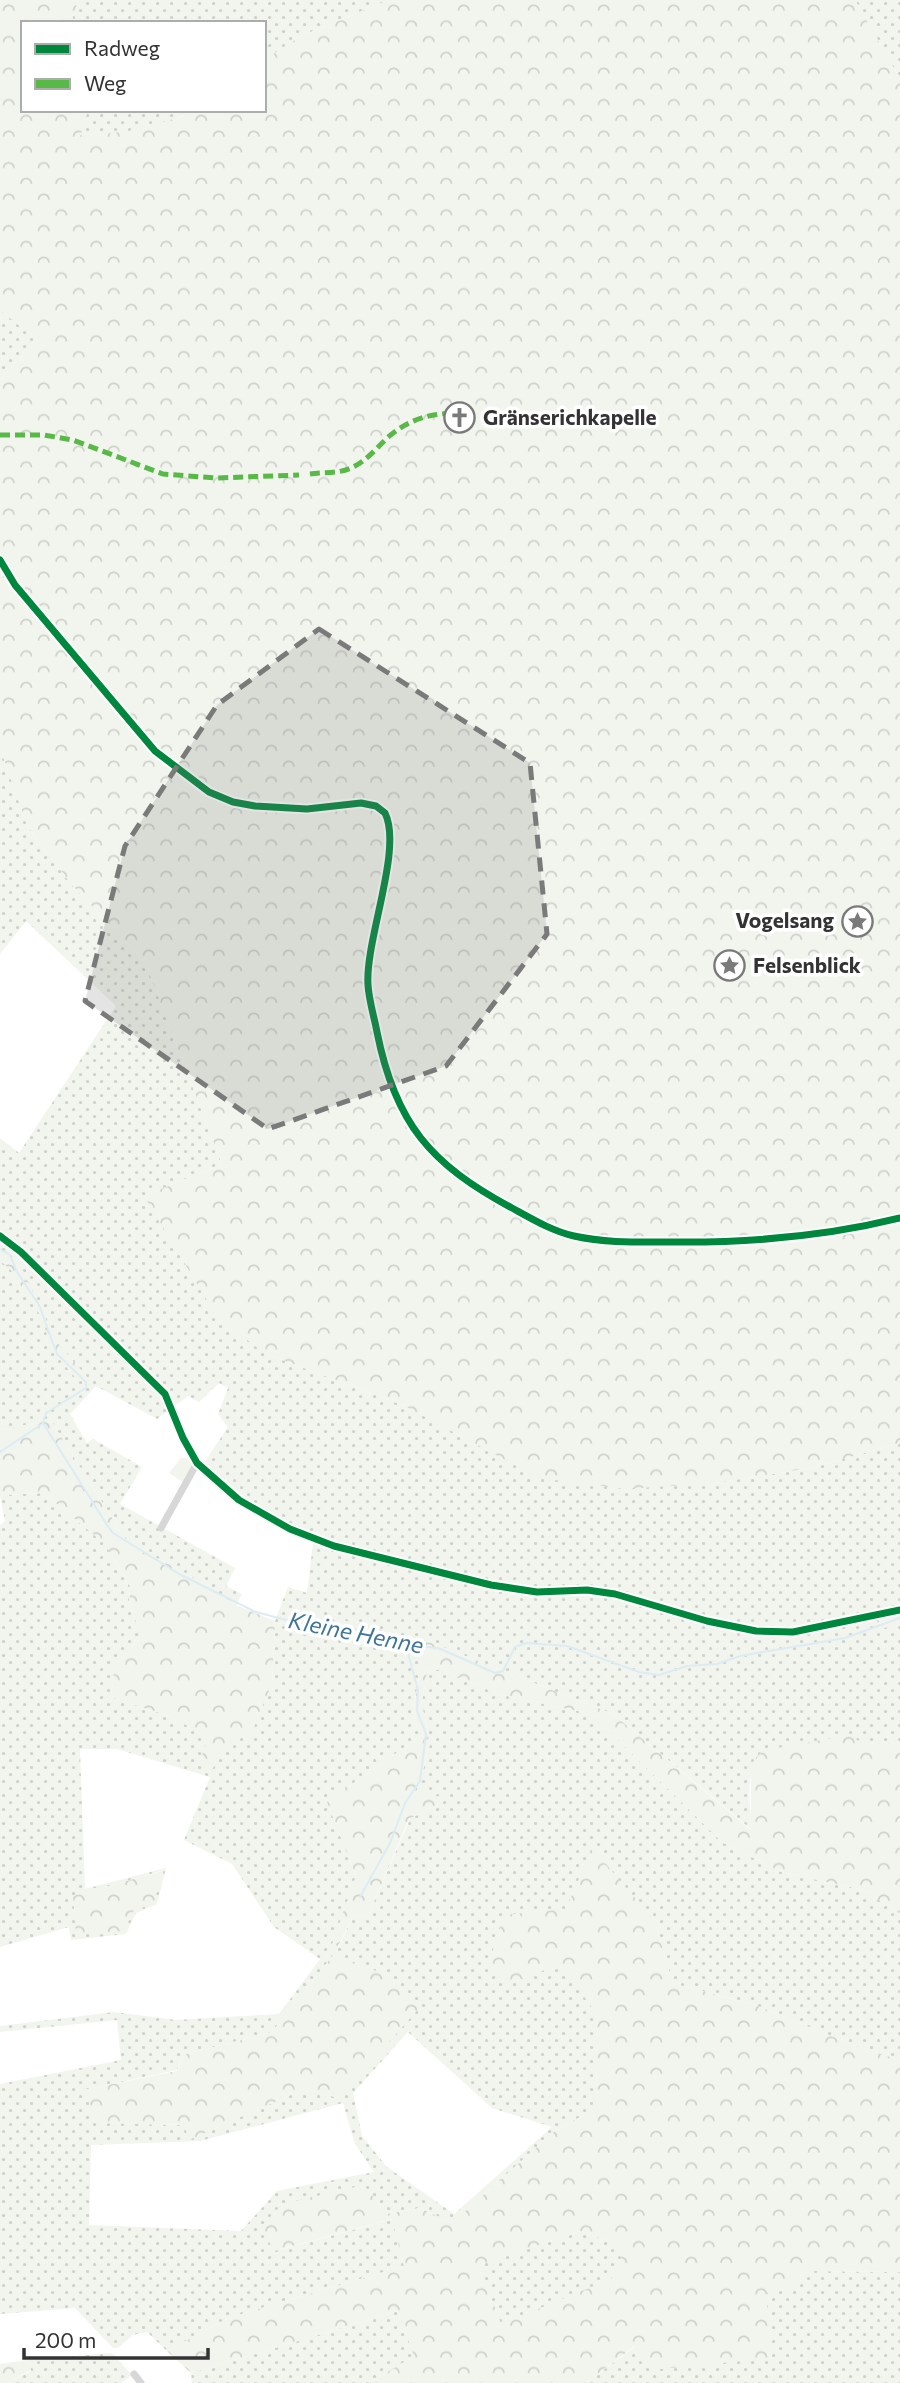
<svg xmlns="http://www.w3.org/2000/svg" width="900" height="2383" font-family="Commissioner,sans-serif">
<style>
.grass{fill:url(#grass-dots);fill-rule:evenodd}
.forest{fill:url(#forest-crowns);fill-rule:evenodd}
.garden{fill:#f1f5ed}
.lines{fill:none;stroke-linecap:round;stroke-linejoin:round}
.stream{stroke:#ddebf3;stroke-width:2}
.minor{stroke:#d7d7d7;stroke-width:7}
.quiet{stroke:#58b947;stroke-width:5;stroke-dasharray:10 5;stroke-linecap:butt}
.cycleway-casing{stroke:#fff;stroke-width:11}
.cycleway{stroke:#00873e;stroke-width:7}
.marked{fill:#7a7a7a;fill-opacity:0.2;stroke:#7a7a7a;stroke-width:5;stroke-dasharray:14 9;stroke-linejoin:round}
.labels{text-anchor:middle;stroke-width:7;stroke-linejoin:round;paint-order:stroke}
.poi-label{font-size:21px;font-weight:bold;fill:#333;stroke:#fff;text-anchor:start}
.water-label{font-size:23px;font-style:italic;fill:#3f7597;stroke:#fff}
</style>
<defs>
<pattern id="grass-dots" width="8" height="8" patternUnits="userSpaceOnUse" patternTransform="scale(1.75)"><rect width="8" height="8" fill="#f1f5ed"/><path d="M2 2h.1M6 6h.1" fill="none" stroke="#cfd2cc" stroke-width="1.8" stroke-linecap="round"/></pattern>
<pattern id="forest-crowns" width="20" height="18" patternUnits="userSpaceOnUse" patternTransform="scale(1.75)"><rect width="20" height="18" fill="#f1f5ed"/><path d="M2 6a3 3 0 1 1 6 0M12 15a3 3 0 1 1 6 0" fill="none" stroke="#cfd2cc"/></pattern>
</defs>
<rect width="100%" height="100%" fill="#fff"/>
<!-- grass -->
<path class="grass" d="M78,0H389L301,36L264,60V23H71Z
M855,0H900V79Z
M88,110H192C161,131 115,133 79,137Z
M0,310L36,339L0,380Z
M0,748L27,825L71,884L145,962L222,1164L144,1196L264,1353L405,1406L714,1483L811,1468L900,1443V1743L761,1751C744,1775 750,1802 752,1830L613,1714L435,1644L341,1634L383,1644L421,1662L413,1715L422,1735L327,1802L356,1876L333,1944L339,1946L354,1915L367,1918L410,1819L447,1799L417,1792L430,1744L422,1702L427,1672L440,1669L498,1694L592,1714L722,1842L781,1872L864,1890L900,1914V2060L856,2046L750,2003L673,1984L654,1920L566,1910L512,1982L561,1963L598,2016L596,2100L586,2114L556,2130L452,2223L420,2208L386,2214L275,2251L393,2219L404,2266L228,2318L167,2351L147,2332L133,2335L118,2348H113L75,2308L0,2314V2084L121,2060L117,2020L0,2032V2026L114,2012L176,2020L279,2014L320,1959L274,1927L232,1864L184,1840L210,1777L117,1749H80L85,1889L166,1868L157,1904L136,1913L126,1934L71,1940L69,1927L0,1947V1525L5,1521L0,1495L44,1493L105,1544L130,1586L129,1609L143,1633L114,1669L111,1697L169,1716L210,1737L231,1739L272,1683L275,1621L288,1587L307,1593L313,1543L245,1499L204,1463L228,1427L218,1414L228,1388L219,1383L199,1402L188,1396L157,1419L96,1386L70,1414L87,1443L93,1439L142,1467L120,1504L235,1568L226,1586L242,1594L236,1605L180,1570L143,1551L122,1534L50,1419L0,1431V1241L11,1248L0,1233V1138L19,1153L116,1006L26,921L0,954ZM161,1871L154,1903L134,1910L74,1896ZM334,1954L362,2071L339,2098L304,2089L190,2139L184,2125L99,2123L84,2090L177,2070L183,2055L272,2032ZM408,2032L492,2108L552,2127L454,2214L387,2167L362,2136L353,2093ZM343,2103L355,2144L374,2172L277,2191L241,2231L89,2225L91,2145L200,2141Z
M581,2231L616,2244L622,2260L612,2279L501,2325L478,2265Z
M810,2271L900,2272V2383H586L636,2346L772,2358L765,2293L801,2284Z
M398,2311L415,2356L369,2383H192L191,2373Z
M112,2353L132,2375L121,2383H7L31,2371L27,2360Z"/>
<!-- forest -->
<path class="forest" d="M0,0H78L71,23H23V110H88L80,137L129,131L181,117L192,110H264V60L301,36L389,0H855L900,79V1443L811,1468L714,1483L625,1489L539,1478L405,1406L264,1353L217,1317L144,1196L222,1164L145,962L71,884L27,825L0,748V380L36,339L0,310Z
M0,1249L19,1262L56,1341L88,1378L78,1381L51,1349L42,1318L10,1269L0,1261Z
M50,1419L122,1534L143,1551L180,1570L236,1605L275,1621L272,1683L250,1737L231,1739L211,1771L198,1765L209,1737L169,1716L111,1697L114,1669L143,1633L129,1609L130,1586L105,1544L44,1493L0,1495V1431Z
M900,1613V1626L883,1628L877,1618Z
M339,1619L435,1644L613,1714L751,1830V1765L761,1751L849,1735L864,1744L900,1743V1914L864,1890L781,1872L722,1842L592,1714L498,1694L440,1669L427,1672L422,1702L430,1744L417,1791L448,1799L409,1819L367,1918L354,1915L338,1946L332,1944L356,1876L327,1802L422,1735L413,1715L421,1662L383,1644L341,1634Z
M592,1848L654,1920L673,1984L750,2003L856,2046L900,2060V2272L811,2271L802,2284L766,2293L772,2358L651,2370L637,2358L635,2346L586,2383H369L414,2356L398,2311L191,2373L167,2351L228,2318L404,2266L392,2219L274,2251L261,2227L282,2204L364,2185L386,2214L420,2208L452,2223L556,2130L586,2114L596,2100L598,2016L561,1964L512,1982L488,1966L504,1915L566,1909ZM581,2231L616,2244L622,2260L611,2279L501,2324L479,2265Z
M162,1871L154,1904L134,1910L124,1931L76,1935L73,1896Z
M334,1954L381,1973L422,2005L339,2098L304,2089L189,2140L184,2125L99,2123L83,2090L177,2071L183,2055L272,2032Z
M27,2360L31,2370L7,2383H0V2364Z"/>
<!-- garden -->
<path class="garden" d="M181,1458H188L192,1465L183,1482L169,1473Z"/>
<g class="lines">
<!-- stream -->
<path class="stream" d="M0,1249L10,1255L17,1272L39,1305L57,1354L86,1382V1388L46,1413L43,1423L107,1525L113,1533L181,1575L256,1612L305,1625L339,1626L385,1635L406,1645L438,1648L495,1673L503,1671L515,1647L526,1643L567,1646L639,1672L659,1675L687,1666L717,1664L740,1656L845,1638L900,1618
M0,1452L42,1424
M360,1897L390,1843L405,1803L420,1781L426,1734L417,1711L418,1690L406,1646"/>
<!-- minor -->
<path class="minor" d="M0,560L15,585L155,751L209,792L233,802L255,806L307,809L361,803L376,806L385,813C403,849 365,940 368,985C369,1001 374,1016 377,1032C395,1123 430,1164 512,1208C532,1219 552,1231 574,1236C605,1243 638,1242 669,1242C747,1243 824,1237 900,1218
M0,1236L21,1252L165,1394L183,1438L197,1463L239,1500L290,1529L334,1546L491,1585L537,1592L587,1590L615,1594L707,1621L756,1631L793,1632L900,1610
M161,1528L197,1463
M134,2374L141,2383"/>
<!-- quiet -->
<path class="quiet" d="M0,435H44L73,440L163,474L216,478L299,475
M310,474C324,472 340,474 353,467C366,461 376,449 386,439C411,416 439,411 472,414"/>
<defs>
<path id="cycleway" d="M0,560L15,585L155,751L209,792L233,802L255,806L307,809L361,803L376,806L385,813C403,849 365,940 368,985C369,1001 374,1016 377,1032C395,1123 430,1164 512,1208C532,1219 552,1231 574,1236C605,1243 638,1242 669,1242C747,1243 824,1237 900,1218
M0,1236L21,1252L165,1394L183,1438L197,1463L239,1500L290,1529L334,1546L491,1585L537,1592L587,1590L615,1594L707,1621L756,1631L793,1632L900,1610"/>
</defs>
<!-- cycleway casing -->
<use href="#cycleway" class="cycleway-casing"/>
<!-- cycleway -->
<use href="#cycleway" class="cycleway"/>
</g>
<!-- marked area -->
<path class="marked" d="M319,629L530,763L547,934L446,1066L268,1129L85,1001L125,846L217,705Z"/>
<!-- icons -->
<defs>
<symbol id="church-ring" viewBox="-11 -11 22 22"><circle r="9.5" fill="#fff" stroke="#7a7a7a" stroke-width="1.5"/><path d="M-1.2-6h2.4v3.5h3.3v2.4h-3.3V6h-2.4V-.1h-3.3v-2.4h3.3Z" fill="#7a7a7a"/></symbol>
<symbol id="sight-ring" viewBox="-11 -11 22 22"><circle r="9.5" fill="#fff" stroke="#7a7a7a" stroke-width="1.5"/><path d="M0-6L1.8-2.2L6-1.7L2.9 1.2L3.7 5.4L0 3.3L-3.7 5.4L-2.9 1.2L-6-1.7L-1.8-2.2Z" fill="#7a7a7a"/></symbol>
</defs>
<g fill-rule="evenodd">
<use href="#church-ring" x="442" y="400" width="35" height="35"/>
<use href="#sight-ring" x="840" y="904" width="35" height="35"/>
<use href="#sight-ring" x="712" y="948" width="35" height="35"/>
</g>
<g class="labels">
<!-- poi labels -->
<g class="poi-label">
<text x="483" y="425">Gränserichkapelle</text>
<text x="834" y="928" text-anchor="end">Vogelsang</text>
<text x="753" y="973">Felsenblick</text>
</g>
<!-- water labels -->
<g class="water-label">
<text transform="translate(356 1633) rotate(11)" y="8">Kleine Henne</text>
</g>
</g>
<!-- legend -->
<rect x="21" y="21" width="245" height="91" fill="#ffffff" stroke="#adadad" stroke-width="2"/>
<rect x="35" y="44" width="35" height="10" fill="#00873e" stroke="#adadad" stroke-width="2"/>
<text x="84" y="56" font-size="21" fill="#333333">Radweg</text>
<rect x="35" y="79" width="35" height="10" fill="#58b947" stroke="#adadad" stroke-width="2"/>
<text x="84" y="91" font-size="21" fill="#333333">Weg</text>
<!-- scale -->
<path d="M24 2348v10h184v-10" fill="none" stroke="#333333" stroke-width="3.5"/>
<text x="35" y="2348" font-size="21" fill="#333333" stroke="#ffffff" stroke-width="5" paint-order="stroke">200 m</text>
</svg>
